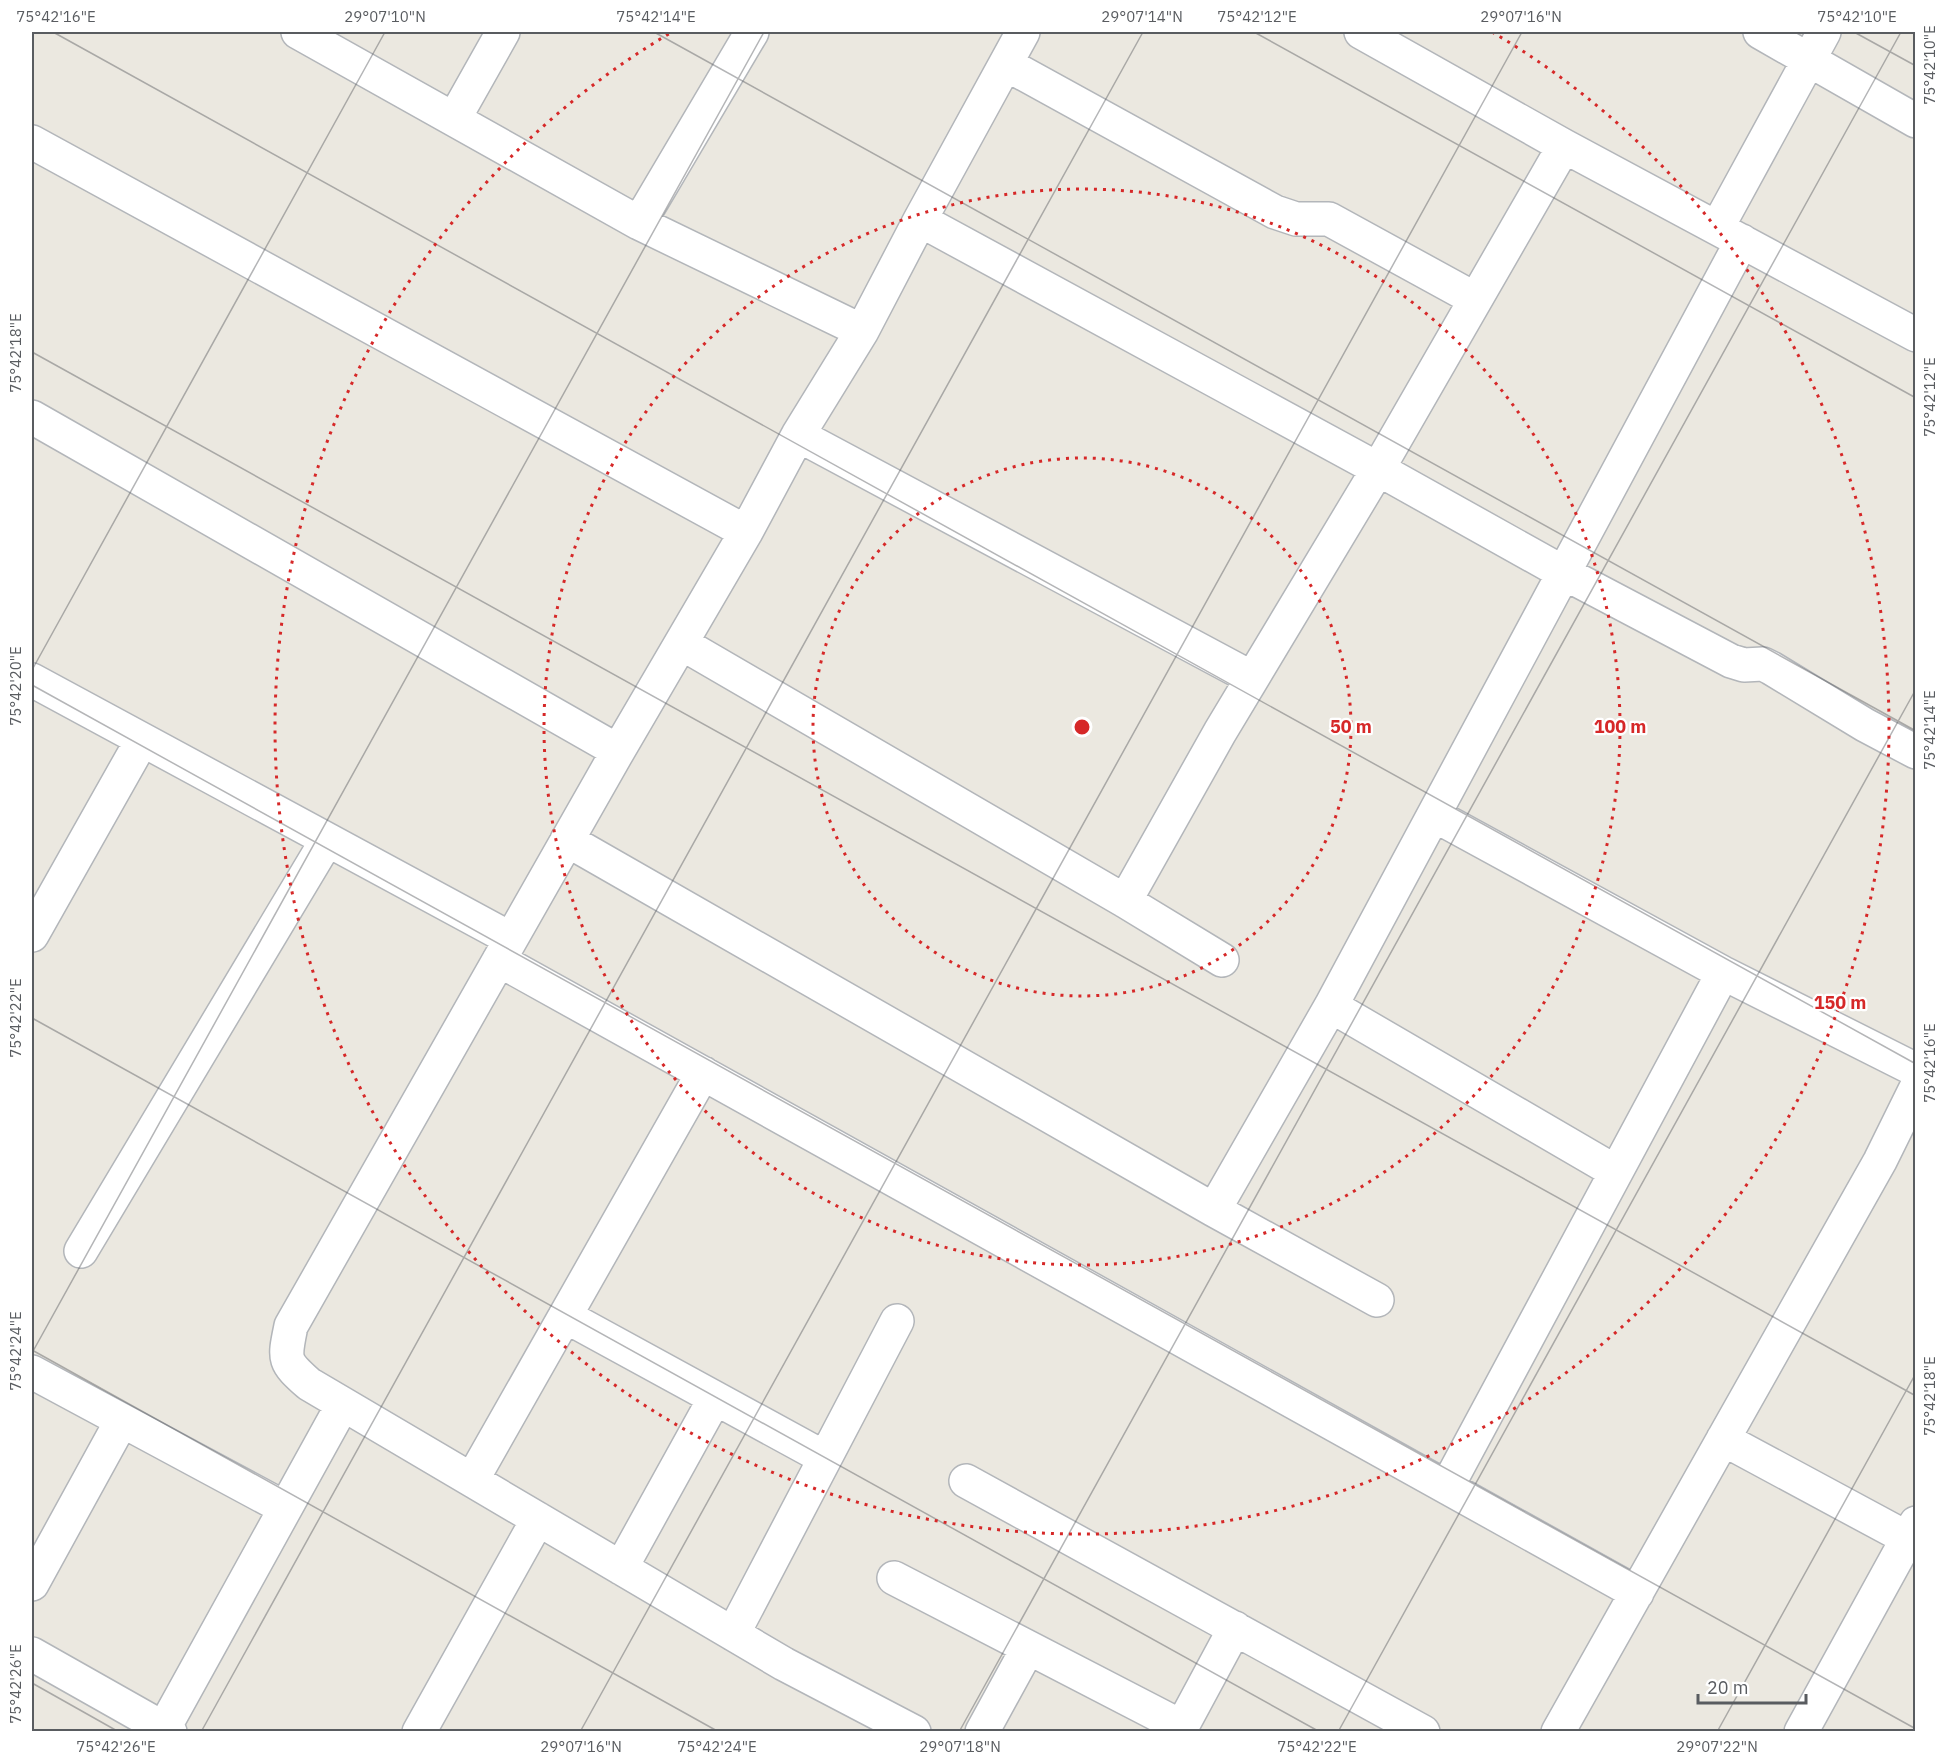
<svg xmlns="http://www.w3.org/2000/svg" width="1947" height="1763" font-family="'IBM Plex Sans',sans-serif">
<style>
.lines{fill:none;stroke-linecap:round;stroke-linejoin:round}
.minor-casing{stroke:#b3b6ba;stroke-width:36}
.minor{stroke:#fff;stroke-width:33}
.ticks{fill:none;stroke:#595c60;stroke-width:1.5;stroke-opacity:0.45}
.ring{fill:none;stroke:#d62828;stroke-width:3;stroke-dasharray:3 6}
.centre{fill:#d62828;stroke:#fff;stroke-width:3}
.ring-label{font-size:18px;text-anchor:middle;font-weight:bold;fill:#d62828;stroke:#fff;stroke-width:4.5;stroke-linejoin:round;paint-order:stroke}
.neatline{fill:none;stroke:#595c60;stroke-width:2}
.ticks-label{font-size:15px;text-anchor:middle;fill:#595c60}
</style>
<rect width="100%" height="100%" fill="#ebe8e0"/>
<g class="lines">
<defs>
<path id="minor" d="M298,32L639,223L862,331
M1361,32L1564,146L1916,335
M1760,32L1916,121
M1006,64L1275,212L1296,219H1329L1475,299
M454,119L503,32
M32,142L746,532
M920,220L1378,469L1564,573L1731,661L1744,665L1763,664L1771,668L1865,725L1916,752
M639,223L752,32
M1717,228L1824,32
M32,417L618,751
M798,435L1252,678
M681,643L1125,901L1222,960
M32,680L511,939
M1434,815L1723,973L1916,1070
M567,840L1214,1210L1377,1300
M1125,901L1220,732L1378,469L1564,146
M32,935L142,740
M499,960L1637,1593
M1331,1006L1616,1172
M1214,1210L1331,1006L1742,241
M81,1251L327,840
M565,1316L825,1458
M32,1372L285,1508
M1723,1439L1907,1538
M472,1480L703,1073
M966,1481L1423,1732
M1447,1487L1723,973
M621,1568L715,1398
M894,1578L1182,1727
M32,1584L121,1422
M733,1634L897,1321
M32,1654L170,1732
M164,1728L343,1404
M419,1732L538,1519
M914,1732L784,1664L309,1384C283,1361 284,1360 291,1326L618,751L746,532L798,435L862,331L920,220L1023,32
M982,1732L1028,1648
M1179,1732L1235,1628
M1558,1732L1880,1161L1916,1088
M1801,1732L1916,1523"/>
</defs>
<!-- minor casing -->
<use href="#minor" class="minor-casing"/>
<!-- minor -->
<use href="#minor" class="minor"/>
</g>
<!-- ticks -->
<path class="ticks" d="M53,32L1916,1064M654,32L1916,731M1254,32L1916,398M1854,32L1916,66M32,352L1916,1396M32,670L385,32M32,685L1916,1729M32,1018L1320,1732M32,1350L719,1732M32,1353L764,32M32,1683L119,1732M201,1732L1143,32M580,1732L1522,32M959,1732L1901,32M1338,1732L1916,689M1717,1732L1916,1373"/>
<!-- distance rings -->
<g class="ring">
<circle cx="1082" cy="727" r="269"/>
<circle cx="1082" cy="727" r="538"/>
<path d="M1492 32A807 807 0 1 1 672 32"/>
</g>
<circle cx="1082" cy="727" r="9" class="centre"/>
<g class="ring-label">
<text x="1351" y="733">50 m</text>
<text x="1620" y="733">100 m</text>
<text x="1840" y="1009">150 m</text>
</g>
<!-- border -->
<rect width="1947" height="1763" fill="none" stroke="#ffffff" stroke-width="66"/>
<!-- scale -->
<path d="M1698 1694v9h108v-9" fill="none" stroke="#595c60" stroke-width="3"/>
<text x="1707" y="1694" font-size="18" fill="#595c60" stroke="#ffffff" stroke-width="4.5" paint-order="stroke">20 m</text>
<rect x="33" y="33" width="1881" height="1697" class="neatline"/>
<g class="ticks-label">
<text x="56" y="22">75°42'16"E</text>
<text x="385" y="22">29°07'10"N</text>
<text x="656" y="22">75°42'14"E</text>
<text x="1142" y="22">29°07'14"N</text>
<text x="1257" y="22">75°42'12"E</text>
<text x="1521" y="22">29°07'16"N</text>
<text x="1857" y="22">75°42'10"E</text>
<text transform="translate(1930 65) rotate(-90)" y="5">75°42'10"E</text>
<text transform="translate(16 353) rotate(-90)" y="5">75°42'18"E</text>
<text transform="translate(1930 397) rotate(-90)" y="5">75°42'12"E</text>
<text transform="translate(16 686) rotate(-90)" y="5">75°42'20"E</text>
<text transform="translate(1930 730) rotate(-90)" y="5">75°42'14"E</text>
<text transform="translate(16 1018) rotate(-90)" y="5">75°42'22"E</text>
<text transform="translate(1930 1063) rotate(-90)" y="5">75°42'16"E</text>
<text transform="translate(16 1351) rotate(-90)" y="5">75°42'24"E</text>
<text transform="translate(1930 1396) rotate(-90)" y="5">75°42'18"E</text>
<text transform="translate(16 1684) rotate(-90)" y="5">75°42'26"E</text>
<text x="116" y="1752">75°42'26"E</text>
<text x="581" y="1752">29°07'16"N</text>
<text x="717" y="1752">75°42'24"E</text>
<text x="960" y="1752">29°07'18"N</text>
<text x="1317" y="1752">75°42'22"E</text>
<text x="1717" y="1752">29°07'22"N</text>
</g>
</svg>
